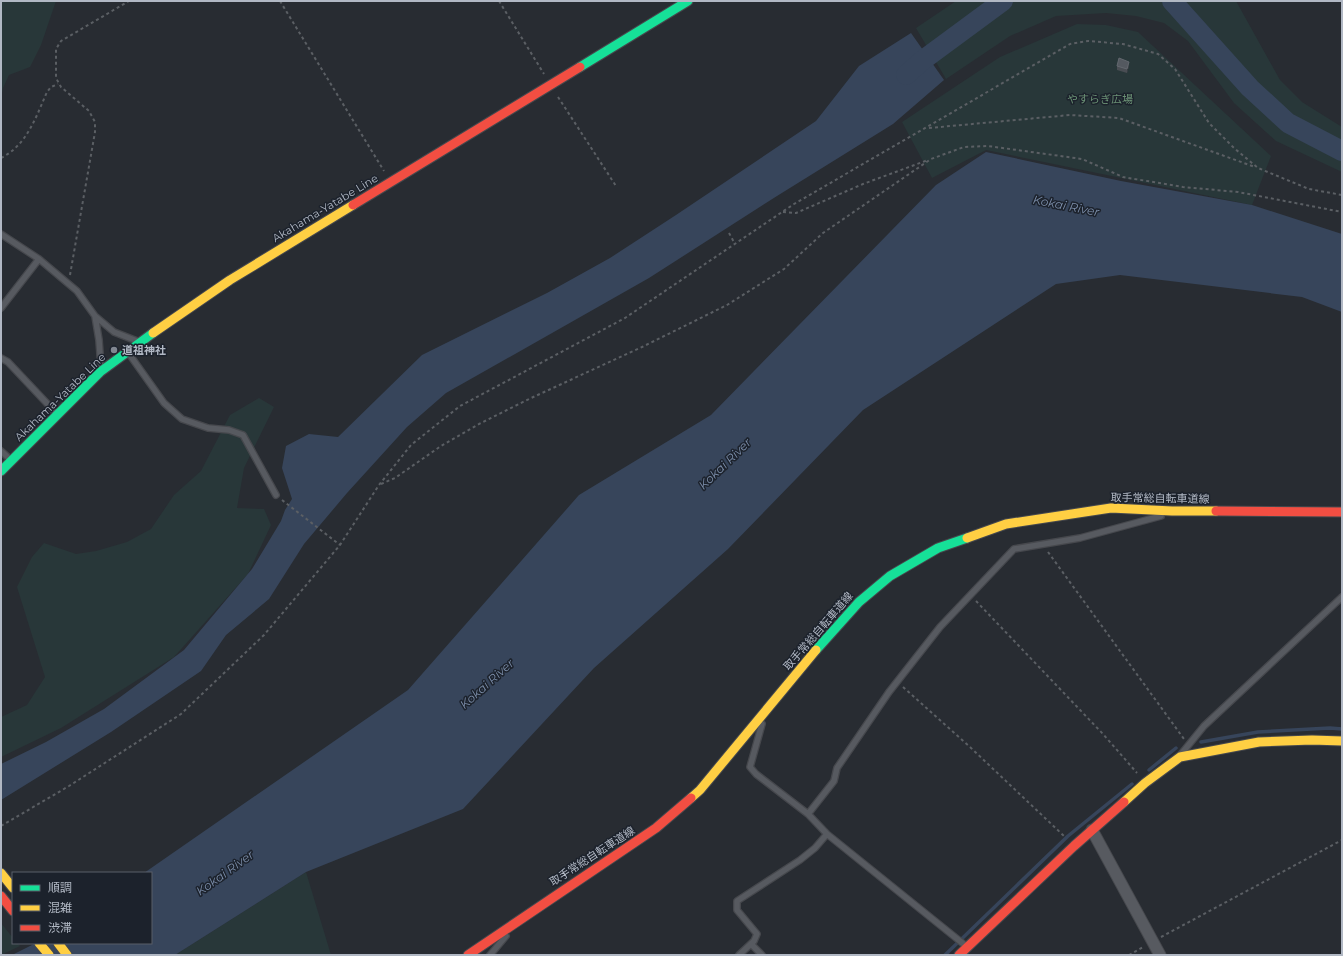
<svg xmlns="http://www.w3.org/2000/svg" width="1343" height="956" font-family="Montserrat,'Noto Sans JP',sans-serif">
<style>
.green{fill:#283739}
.water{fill:#37455b}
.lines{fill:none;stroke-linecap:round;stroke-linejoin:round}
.stream{stroke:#37455b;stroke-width:3.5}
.river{stroke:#37455b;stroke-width:20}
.lane-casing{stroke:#46484d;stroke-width:8}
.street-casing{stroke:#46484d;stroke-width:13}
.fast-casing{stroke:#46484d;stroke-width:11}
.slow-casing{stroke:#46484d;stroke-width:11}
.jam-casing{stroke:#46484d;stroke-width:11}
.path{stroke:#5b5f64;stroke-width:2;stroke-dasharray:3 3;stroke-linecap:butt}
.lane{stroke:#575a60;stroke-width:5.5}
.street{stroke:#575a60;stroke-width:11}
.fast{stroke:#16e098;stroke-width:9}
.slow{stroke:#ffcf43;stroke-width:9}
.jam{stroke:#f24e42;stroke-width:9}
.wall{fill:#494d53}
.shaded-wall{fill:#373b41}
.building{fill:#545960;stroke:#63686f}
.poi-dot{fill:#818791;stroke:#1c222c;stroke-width:1.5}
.labels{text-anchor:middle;stroke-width:3;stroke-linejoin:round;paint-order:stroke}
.park-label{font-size:11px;fill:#6b9275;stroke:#1c222c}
.street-label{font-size:11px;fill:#b1b8c4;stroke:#1c222c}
.poi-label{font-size:11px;font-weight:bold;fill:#b1b8c4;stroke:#1c222c;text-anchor:start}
.water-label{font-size:12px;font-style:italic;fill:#7c8eaa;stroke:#1c222c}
</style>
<rect width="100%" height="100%" fill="#282c32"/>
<!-- green -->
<path class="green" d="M1,1H56L41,45L30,67L9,75L3,88L1,98Z
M956,1H1236L1280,80L1302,102L1342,127V172L1276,141L1234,103L1188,41L1164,23L1136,16L1106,13L1056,16L1010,36L946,79L916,28Z
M1077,24L1106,25L1138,32L1271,156L1252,205L986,150L932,178L902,122L1000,57Z
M259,398L274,407L244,468L237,508L264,509L271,525L248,574L174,657L61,728L1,757V717L27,705L45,677L17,587L32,557L44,543L76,554L96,551L127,542L151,529L174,495L201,471L230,415Z
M306,872L331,955H175Z
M1,923L13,938V943H17L20,946L1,955Z"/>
<!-- water -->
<path class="water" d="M911,33L944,80L893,124L777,196L649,278L446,393L407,427L347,493L304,544L269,599L226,635L201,671L111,732L1,800V764L46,742L104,709L184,650L252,569L281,521L285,510L292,499L282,468L286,446L309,434L338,437L422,355L547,293L610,258L676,215L816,121L859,66Z
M986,152L1121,181L1252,205L1342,234V312L1302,297L1120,275L1056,284L863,410L728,549L594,668L463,809L306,872L175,955H12L36,943H151V873H144L408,690L579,495L711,415L936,185Z"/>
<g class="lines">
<!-- stream -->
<path class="stream" d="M1201,742L1258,732L1330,728L1342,729
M1149,770L1176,748
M945,955L1068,836L1132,784"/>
<!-- river -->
<path class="river" d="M1172,1L1250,88L1288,123L1342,151
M906,75L923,60L1003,1"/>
<defs>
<path id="lane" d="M1,234L39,259L77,291L95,316
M1,308L39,259
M127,351L164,403L182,419L208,428L229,430L243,435L276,495
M1,358L8,362L57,414
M101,367L99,340L95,316L114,332L137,341
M1,451L11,460
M762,724L750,767L756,774L808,814L827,834L966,946
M1182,753L1204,726L1342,597
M808,814L834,781L837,768L889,692L940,627L1014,549L1080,538L1161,516
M751,944L762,955
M490,955L506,936
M739,955L754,941L757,934L737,910V901L800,860L815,848L827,834"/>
<path id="street" d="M1092,830L1160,955"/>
<path id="fast" d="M580,67L688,1
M1,471L100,372L153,333
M816,650L859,602L890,576L938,548L967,538"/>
<path id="slow" d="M153,333L230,280L353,205
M967,538L1006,524L1111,508L1172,511H1216
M691,798L700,790L816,650
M1124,802L1145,783L1180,757L1259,742L1312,740L1342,741
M1,873L13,888
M39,943L49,955
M58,943L67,955"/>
<path id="jam" d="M353,205L580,67
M1216,511L1342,512
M1,896L13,911
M468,955L656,828L691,798
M959,955L1074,846L1124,802"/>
</defs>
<!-- lane casing -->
<use href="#lane" class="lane-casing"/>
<!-- street casing -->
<use href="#street" class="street-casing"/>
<!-- fast casing -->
<use href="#fast" class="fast-casing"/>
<!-- slow casing -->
<use href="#slow" class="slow-casing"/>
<!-- jam casing -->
<use href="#jam" class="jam-casing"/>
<!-- path -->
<path class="path" d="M280,1L384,171
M499,1L544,74
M558,97L616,186
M929,128L1070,115L1119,118L1255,167
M1,158C27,145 36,117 47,92L51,87L58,84
M783,212L796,213L863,184L928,160
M729,233L735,244
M70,275L95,132V122L89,111L61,87L56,78V49L61,41L129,1
M381,484L395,478L441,446L479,424L529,399L642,347L727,305L784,269L823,233L931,159L964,147L988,146L1082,159L1123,177L1183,187L1238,192L1342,212
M282,500L340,545
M1048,552L1184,739
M976,601L1103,734L1137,773
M903,687L971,748L1064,836
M1,826L69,786L181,714L264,635L340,545L379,485L411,445L460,406L625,318L794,204L1070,44L1088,41L1123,44L1158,54L1175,69L1209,123L1234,148L1258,168L1309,189L1342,195
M1161,937L1342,840
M1129,955L1143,947"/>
<!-- lane -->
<use href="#lane" class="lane"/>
<!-- street -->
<use href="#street" class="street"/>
<!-- fast -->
<use href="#fast" class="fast"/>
<!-- slow -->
<use href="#slow" class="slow"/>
<!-- jam -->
<use href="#jam" class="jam"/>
</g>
<!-- wall -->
<path class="wall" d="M1117,66H1129L1127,73L1117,70Z"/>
<!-- shaded-wall -->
<path class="shaded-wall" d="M1129,62V66L1127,73V69Z"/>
<!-- building -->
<path class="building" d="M1119,58L1129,62L1127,69L1117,66Z"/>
<!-- markers -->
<circle class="poi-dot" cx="114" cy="350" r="4"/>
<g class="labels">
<!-- park labels -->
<g class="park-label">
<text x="1100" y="103">やすらぎ広場</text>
</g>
<!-- street labels -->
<g class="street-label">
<text transform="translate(325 208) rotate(-31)" y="4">Akahama-Yatabe Line</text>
<text transform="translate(60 397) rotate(-44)" y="4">Akahama-Yatabe Line</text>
<text transform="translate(1160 498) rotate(1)" y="4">取手常総自転車道線</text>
<text transform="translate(818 631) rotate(-49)" y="4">取手常総自転車道線</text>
<text transform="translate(592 856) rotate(-33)" y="4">取手常総自転車道線</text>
</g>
<!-- poi labels -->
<g class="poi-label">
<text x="122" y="354">道祖神社</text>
</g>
<!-- water labels -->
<g class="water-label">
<text transform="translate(1066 206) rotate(11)" y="4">Kokai River</text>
<text transform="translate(725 464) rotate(-44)" y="4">Kokai River</text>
<text transform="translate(487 684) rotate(-42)" y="4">Kokai River</text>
<text transform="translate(225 873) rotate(-36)" y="4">Kokai River</text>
</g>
</g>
<!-- border -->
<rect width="1343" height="956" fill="none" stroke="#b1b8c4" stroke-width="4"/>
<!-- legend -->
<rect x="12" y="872" width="140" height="72" fill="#1c222c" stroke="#585e69"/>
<rect x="20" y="885" width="20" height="6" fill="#16e098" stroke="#585e69"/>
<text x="48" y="892" font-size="12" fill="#b1b8c4">順調</text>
<rect x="20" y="905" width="20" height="6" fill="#ffcf43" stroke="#585e69"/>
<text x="48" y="912" font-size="12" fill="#b1b8c4">混雑</text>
<rect x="20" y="925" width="20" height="6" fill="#f24e42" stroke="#585e69"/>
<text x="48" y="932" font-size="12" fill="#b1b8c4">渋滞</text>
</svg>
